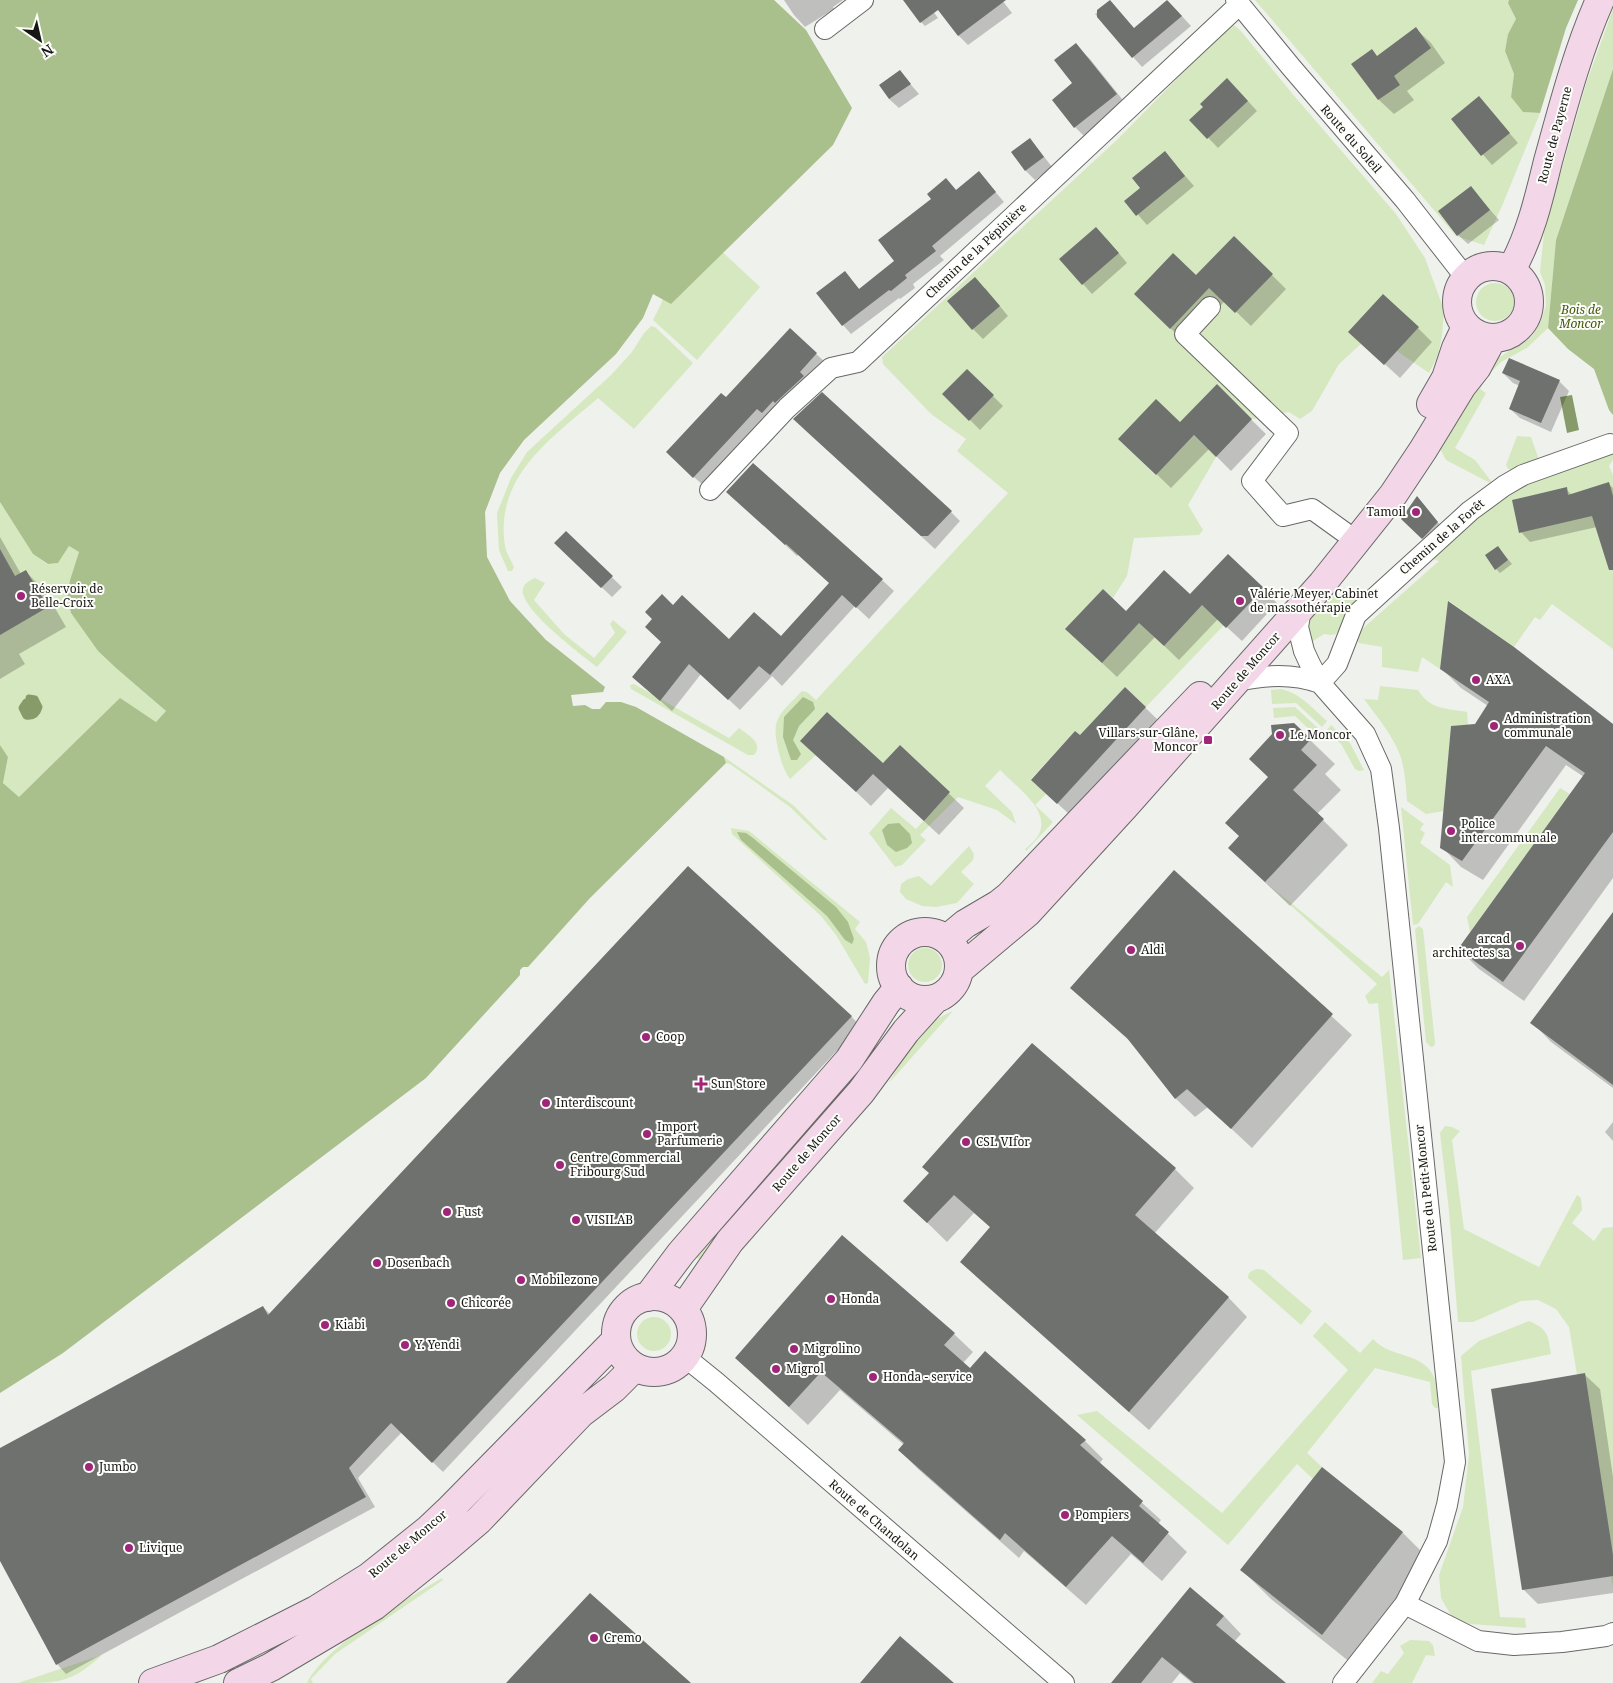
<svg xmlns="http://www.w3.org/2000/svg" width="1613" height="1683" font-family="'Noto Serif',serif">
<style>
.green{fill:#d6e8bf}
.forest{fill:#a9bf8c}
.water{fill:#869b69}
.shadow{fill:#0003}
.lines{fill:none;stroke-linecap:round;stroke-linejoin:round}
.stream{stroke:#869b69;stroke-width:7}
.building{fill:#6f716e}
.street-casing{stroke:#686966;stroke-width:22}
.secondary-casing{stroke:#686966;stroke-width:30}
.street{stroke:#fff;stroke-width:20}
.secondary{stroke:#f3d6e8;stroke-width:28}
.poi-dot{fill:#a02479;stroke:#fdfefa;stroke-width:2}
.labels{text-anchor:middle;stroke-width:4;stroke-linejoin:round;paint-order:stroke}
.street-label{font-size:12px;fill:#161615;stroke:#fdfefa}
.park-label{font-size:12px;font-style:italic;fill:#3f5708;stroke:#fdfefa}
.poi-label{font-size:12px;fill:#161615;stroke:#fdfefa;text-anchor:start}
</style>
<rect width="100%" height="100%" fill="#eff1ed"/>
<!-- green -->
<path class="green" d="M1255,0H1509L1508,3L1516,19L1508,34L1505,51L1514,74L1511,97L1523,112L1540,113L1502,206L1484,245L1456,236Z
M1613,9V69L1556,240L1548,328L1527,348L1501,362L1489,374L1480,389L1486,393L1455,448L1475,460L1491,481L1490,483L1446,460L1440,449L1442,440L1488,365L1509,351L1524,343L1533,335L1540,323L1546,306L1545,285L1540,272L1544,232L1586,84Z
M1234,25L1240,30L1296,98L1396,214L1425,258L1444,310L1442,336L1438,355L1429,373L1397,351L1384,365L1361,344L1339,364L1312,411L1300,419L1289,412L1253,419L1217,384L1180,422L1119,439L1155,475L1194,436L1216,457L1188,505L1203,530L1199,535L1134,538L1127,576L1113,598L1103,589L1066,629L1102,663L1139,623L1164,646L1202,605L1224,625L1146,707L1125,687L1080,735L1075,731L1031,779L1046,794L1035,805L1053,822L1026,851L1025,849C1030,845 1036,840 1039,834C1051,810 1015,786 1000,770L985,786L1012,812L1016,824L997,810L958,797L920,835L926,840L902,865L895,867L869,833L891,808L916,829L950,792L900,745L883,763L827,712L801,741L816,755L790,779C784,771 782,763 779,753C770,718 779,715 802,691L807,692L816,700L1008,493L957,451L966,439L931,414L883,364L882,357L1119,138L1208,47Z
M715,245L760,287L697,360L653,320L661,304L669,280Z
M1476 302a19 19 0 1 1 38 0a19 19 0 1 1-38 0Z
M651,326L655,327L693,363L634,429L598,398C552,438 494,476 505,546C506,553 511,560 514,567L512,571H508L499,550L497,513L511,478L527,452L611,375L632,352L644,333Z
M1517,436L1531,437L1538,457V461L1514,470L1508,469L1506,465Z
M1613,453V460L1609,466L1613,475V649L1552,604L1540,620L1535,617L1514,647L1449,601L1440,669L1422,657L1418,672L1382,667V647L1359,643L1357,639L1361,630L1439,561L1433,559L1475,518L1519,484Z
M0,502L33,554L47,564L58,563L69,546L79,552L70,580L67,597L71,613L98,651L116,668L166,711L156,722L120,699L19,797L3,783L8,757L0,745Z
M535,578L545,583L534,600L564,634L594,658L615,633L610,624L613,620L627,632L597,667C582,655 517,607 523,588C525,583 530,580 535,578Z
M1329,595L1355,597L1358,599L1357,604L1336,634L1331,635L1324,634L1310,643C1305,619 1314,612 1329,595Z
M634,684L729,738L739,728C748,735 764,743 754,755H748L631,689L630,685Z
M1380,686L1418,690C1430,710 1446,708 1467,712L1468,725L1451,726L1444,811L1426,814L1407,801C1406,786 1405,769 1400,755C1392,734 1377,717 1364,699L1378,700Z
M1281,689C1300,693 1313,709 1327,721L1322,727L1296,703L1272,704L1271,690Z
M1295,707L1320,730L1315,735L1295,716L1274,718L1273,708Z
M1331,725L1350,743L1364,770L1359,771L1355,769L1341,744L1326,731Z
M724,757L793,805L827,839V840H824L790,807L730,764L726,763Z
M1560,788L1570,794L1470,932L1467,917Z
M1401,807L1424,824L1420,829L1425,833L1420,843L1450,865L1453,887L1446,882L1418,924L1413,925Z
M731,828L749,831L860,922L855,929L866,942L870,958L868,983L865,984L836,935L821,916L732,834Z
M969,846L974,854L973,860L961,872L974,884L957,903L936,907L922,906L906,899L900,892L901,884L908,879L919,876L931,886Z
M1265,882L1382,977L1389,970L1421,1258L1403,1260L1378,1003L1369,1004L1365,996L1377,984Z
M1419,926L1423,929L1435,1043L1434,1046L1431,1047L1426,1042L1415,929Z
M908 965a17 17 0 1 1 34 0a17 17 0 1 1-34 0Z
M953,1011L889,1083C906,1053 920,1024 953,1011Z
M876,1042L881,1046L864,1070L701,1261L696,1257L848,1083Z
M1445,1126L1452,1127L1460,1131L1452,1140L1464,1229L1539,1267L1577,1195L1581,1198L1582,1210L1572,1223L1594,1241L1603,1228L1613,1227V1588L1569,1327L1556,1309L1538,1300L1521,1301L1473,1322H1458L1449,1211L1440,1133Z
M1258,1269L1264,1270L1312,1311L1301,1325L1248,1278C1248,1272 1252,1270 1258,1269Z
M637 1334a17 17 0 1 1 34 0a17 17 0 1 1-34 0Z
M1529,1321C1548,1329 1548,1335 1551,1354L1471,1371L1500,1617L1525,1618L1526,1628L1470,1624L1452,1617L1441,1598L1439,1575L1463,1507L1469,1455L1461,1356L1479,1341Z
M1325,1322L1360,1353L1373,1339C1391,1359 1422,1351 1434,1377C1438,1385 1437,1399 1438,1408H1435L1432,1404L1430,1382L1375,1368L1307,1453L1322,1467L1313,1479L1297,1464L1228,1545L1077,1415L1097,1411L1222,1513L1348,1370L1313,1336Z
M442,1578L443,1580L335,1654L311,1679L313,1683H307C326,1645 405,1600 442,1578Z
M1410,1640L1429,1641L1433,1645L1435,1656L1426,1655L1412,1683H1372L1381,1671L1388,1674L1404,1653L1400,1646Z
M102,1655C71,1683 59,1683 18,1683Z"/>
<!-- forest -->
<path class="forest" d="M0,0H774L806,30L852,108L833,145L671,304L653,294L643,318L616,354L524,440L500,473L485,512L487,557L510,601L546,640L605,687L603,692L571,695L573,706L585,705L592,709H600L606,702H621L636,707L724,757L726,763L590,898L528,967H523L520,970V975L426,1078L63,1353L0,1393V745L8,757L3,783L19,797L120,698L156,722L166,711L116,668L98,651L71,613L67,597L70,580L79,552L69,546L58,563L48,564L33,554L0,502Z
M1509,0H1578L1566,28L1540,113L1523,112L1511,97L1514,74L1505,51L1508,34L1516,19L1508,3Z
M1613,69V415L1609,410L1594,369L1568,349L1548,328L1556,240Z
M803,697L813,702L815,709L799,726L793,740L801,754L797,760H791L783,737L784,717Z
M899,823L910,834L912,843L907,848L896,852L887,845L882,830L888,824Z
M737,832L746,833L753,838L836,907L848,922L854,939L852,944L845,940L827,916L741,840Z"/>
<!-- water -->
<path class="water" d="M1572,395L1579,430L1567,433L1560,397Z"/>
<!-- shadow -->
<path class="shadow" d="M784,0H843L833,7L834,9L805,27L794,15Z
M916,0H925L938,18L925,26L921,22Z
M936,0H1002L1012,13L968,45L958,35Z
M1168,1L1191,26L1142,67L1095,14L1110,2L1134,29Z
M1416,29L1431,43L1445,63L1407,91L1414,100L1394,114L1379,100L1353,64L1377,57Z
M1076,45L1090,59L1130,109L1090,142L1075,127L1053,100L1074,83Z
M900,72L919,94L899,108L889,99Z
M1237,89L1257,111L1218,148L1191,120L1205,107Z
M1479,98L1518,143L1492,165L1453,120Z
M1030,140L1039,150L1052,167L1035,180L1026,171L1012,153Z
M1165,153L1194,186L1147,225L1126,201L1142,188Z
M946,179L957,191L987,182L1004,202L940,256L944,260L913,284L915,288L900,299L899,298L851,334L843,325L845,273L860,290L896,261Z
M1471,188L1499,220L1468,244L1458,235Z
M1106,238L1127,263L1092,294L1083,284Z
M1272,275L1286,289L1251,326L1225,301L1185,342L1150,309L1196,277Z
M985,288L1008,316L983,339L973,329Z
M1418,328L1432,342L1400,378L1365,346Z
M790,330L826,363L704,486L677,462L726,399Z
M967,370L1003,406L980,430L944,394Z
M1503,373L1559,381L1569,391L1551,432L1520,418L1510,409L1520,386L1513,383Z
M1217,386L1266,434L1231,471L1209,449L1171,488L1120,439L1180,424Z
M804,429L951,512L960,521L935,549Z
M1608,483L1613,488V548L1597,527L1530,542L1521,532L1566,489L1572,495Z
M740,503L882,580L894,591L869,619L855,606L782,686L772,676L740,710L701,674L672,711L633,677L662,643L673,606L729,641L781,638L830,583L799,554L797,556Z
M1424,505L1444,530L1430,545L1402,519Z
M566,533L622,587L612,597L565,553Z
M0,537L21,574L26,572L45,591L66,627L19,654L25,664L0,679Z
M1498,547L1512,564L1500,573L1496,569Z
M1263,589L1277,603L1242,641L1218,619L1179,660L1155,637L1117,677L1082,644L1126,613L1191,596Z
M1441,668L1613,726V878L1524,1001L1479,969L1459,949L1584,777L1566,765L1483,880L1461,867L1442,847L1476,726L1488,706L1461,688Z
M1125,688L1158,720L1070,815L1045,792L1081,737Z
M1310,740L1335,764L1325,774L1341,790L1317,814L1348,845L1290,906L1254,872L1240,836L1226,823Z
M900,747L964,808L939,835L888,788L871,806L817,755L883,765Z
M1175,872L1352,1035L1252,1148L1208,1107L1195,1117L1175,1098L1134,1045L1071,988Z
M1613,914V1088L1551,1042L1532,1022Z
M851,1016L860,1026L443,1472L402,1432L358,1478L375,1507L66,1674L57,1664L0,1559V1449L263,1307L271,1315Z
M1613,1122V1141L1605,1132Z
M1175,1169L1194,1188L1154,1234L1228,1297L1247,1317L1149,1430L981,1281L962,1262L991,1228L974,1213L947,1242L905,1201L931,1174Z
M954,1334L973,1352L963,1363L970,1370L1085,1441L1103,1459L1099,1464L1161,1520L1158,1524L1187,1552L1162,1581L1131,1554L1086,1605L1024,1551L1019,1558L918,1469L899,1450L904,1445L840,1390L808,1425L736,1358Z
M1585,1375L1600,1389L1613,1477V1593L1538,1604L1523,1589Z
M1322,1469L1403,1533L1432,1562L1351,1663L1271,1599L1242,1570Z
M1224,1616L1241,1634L1234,1642L1284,1683H1192L1180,1673L1172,1683H1113Z"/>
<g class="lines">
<!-- stream -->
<path class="stream" d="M29,708L27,709L28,711L33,710V707L28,705L25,711L27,714L34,712L35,706L30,702H26L22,708L26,716C33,717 37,714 39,707L35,699L29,698"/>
</g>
<!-- building -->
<path class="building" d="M903,0H1006L958,36L938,10L920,23Z
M1110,0L1134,28L1167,0L1182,16L1132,58L1097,17V10Z
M1416,27L1431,48L1394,76L1400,85L1378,100L1351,64L1372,49L1377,56Z
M1076,43L1117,94L1074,128L1052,100L1072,83L1054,60Z
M900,70L911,84L889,99L879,85Z
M1227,78L1248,101L1207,139L1189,120L1203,107L1200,104Z
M1479,96L1510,133L1481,156L1451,119Z
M1030,138L1044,157L1025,171L1011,152Z
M1165,151L1185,176L1136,216L1124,201L1140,188L1132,178Z
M979,171L996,192L932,246L936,251L905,275L907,278L891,291L889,290L842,326L816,293L845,271L859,289L894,261L878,240L931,199L927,194L946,178L956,190Z
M1471,186L1490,210L1457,236L1438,211Z
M1096,227L1119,253L1082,285L1059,259Z
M1234,236L1273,274L1235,313L1209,288L1170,329L1134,294L1173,253L1196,275Z
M975,277L1000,306L972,330L947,301Z
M1383,294L1419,327L1384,365L1348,332Z
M790,328L817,353L800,372L804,376L775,403L773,401L762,413L757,409L693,478L666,452L721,393L726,397Z
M1509,358L1560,380L1541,423L1509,409L1520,381L1502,373Z
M967,369L994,395L969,421L942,394Z
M1217,384L1252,419L1216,457L1194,435L1156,475L1118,439L1156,399L1180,422Z
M822,392L952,511L928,536H921L793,419Z
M753,463L883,579L856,608L842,595L770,675L759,666L728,700L689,664L660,701L632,677L661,642L645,627L652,619L645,612L662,594L673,605L682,595L729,639L754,612L781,636L829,583L786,544L785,545L726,492Z
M1609,482L1613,496V570H1609L1592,516L1519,533L1512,500L1567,487L1568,495Z
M1417,496L1438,522L1422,539L1401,519Z
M566,531L613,576L601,588L554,543Z
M1498,546L1508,560L1495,570L1485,555Z
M0,549L15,576L26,570L48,607L0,635Z
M1228,554L1264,588L1226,628L1202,605L1164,646L1139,623L1102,663L1065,629L1103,589L1126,611L1164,570L1190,594Z
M1448,601L1514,647L1613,724V832L1503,982L1458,949L1585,773L1546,746L1462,861L1440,848L1451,726L1475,724L1489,702L1440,669Z
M1125,687L1146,707L1057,804L1031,780L1075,731L1080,735Z
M827,712L883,763L900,745L950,792L924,821L873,774L856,792L800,741Z
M1294,723L1311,739L1301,750L1317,765L1293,790L1324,819L1265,882L1228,848L1239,836L1225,823L1268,777L1249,759L1272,734L1271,725Z
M688,866L852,1016L432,1463L391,1423L349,1468L366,1497L56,1665L0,1561V1448L263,1306L268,1315Z
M1174,870L1333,1014L1231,1129L1187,1089L1175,1099L1127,1038L1070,988Z
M1613,912V1085L1530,1023Z
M1032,1043L1176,1168L1135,1215L1229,1297L1129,1412L960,1262L990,1227L954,1195L927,1223L903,1201L929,1173L922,1167Z
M842,1235L955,1333L944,1345L970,1368L985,1351L1086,1440L1080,1445L1143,1501L1139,1506L1169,1532L1143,1563L1112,1536L1066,1587L1005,1533L1000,1540L898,1450L904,1443L821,1372L789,1407L735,1358Z
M1585,1373L1613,1555V1576L1522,1590L1491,1389Z
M1322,1467L1403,1532L1322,1635L1240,1570Z
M1190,1587L1224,1616L1216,1625L1286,1683H1194L1162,1657L1141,1683H1111Z
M590,1593L691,1683H506Z
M900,1636L954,1683H860Z"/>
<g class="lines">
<defs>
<path id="street" d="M1236,0L1291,67L1405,200L1466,278
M825,29L863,0
M1210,307L1185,334L1288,433L1252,481L1283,516L1312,509L1344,532
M710,490L787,408L831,368L858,362L1240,4
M1301,609L1298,627L1304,651L1310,664L1320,683L1365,734L1381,769L1389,828L1455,1462L1447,1505L1437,1541L1405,1604L1343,1683
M1237,681C1266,675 1292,673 1320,683
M1320,683L1337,664L1356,615L1470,511L1504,486L1523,475L1610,444
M685,1357L716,1382L1064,1683
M1405,1604L1478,1641L1514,1645L1562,1642L1606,1636L1613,1633"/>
<path id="secondary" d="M1457 302a36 36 0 1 1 72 0a36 36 0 1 1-72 0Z
M1511,270C1530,237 1539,198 1548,161C1563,107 1577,52 1600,0
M1431,404L1446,378L1456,348L1466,327
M891 966a34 34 0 1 1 68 0a34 34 0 1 1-68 0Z
M947,939L965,924L999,904L1009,896L1200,696
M959,970L1027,913L1125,806L1322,584L1393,495L1423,450L1462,386L1477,367L1492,339
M616 1334a38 38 0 1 1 76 0a38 38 0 1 1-76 0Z
M648,1297L681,1253L849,1060L886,1003L899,987
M683,1309L730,1241L861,1092L906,1031L934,1000
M153,1683L219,1659L316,1610L369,1577L429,1529L448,1511L616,1340
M238,1683L271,1667L374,1606L445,1549L479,1520L581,1413L614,1388L635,1367"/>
</defs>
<!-- street casing -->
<use href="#street" class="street-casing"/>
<!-- secondary casing -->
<use href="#secondary" class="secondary-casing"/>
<!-- street -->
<use href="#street" class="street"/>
<!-- secondary -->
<use href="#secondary" class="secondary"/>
</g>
<!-- markers -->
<g class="poi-dot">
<circle cx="1416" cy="512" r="5"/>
<circle cx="21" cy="596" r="5"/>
<circle cx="1240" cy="601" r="5"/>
<circle cx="1476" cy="680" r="5"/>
<circle cx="1494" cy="726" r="5"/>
<circle cx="1280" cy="735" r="5"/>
<rect x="1203" y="735" width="10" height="10" rx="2.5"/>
<circle cx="1451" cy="831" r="5"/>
<circle cx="1520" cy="946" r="5"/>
<circle cx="1131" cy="950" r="5"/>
<circle cx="646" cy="1037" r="5"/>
<path d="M698.5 1076.5h5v5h5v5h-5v5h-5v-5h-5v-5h5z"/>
<circle cx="546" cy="1103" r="5"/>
<circle cx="647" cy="1134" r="5"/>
<circle cx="966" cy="1142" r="5"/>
<circle cx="560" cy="1165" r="5"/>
<circle cx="447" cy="1212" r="5"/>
<circle cx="576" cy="1220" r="5"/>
<circle cx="377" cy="1263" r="5"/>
<circle cx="521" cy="1280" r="5"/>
<circle cx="831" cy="1299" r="5"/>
<circle cx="451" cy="1303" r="5"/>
<circle cx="325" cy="1325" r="5"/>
<circle cx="405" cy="1345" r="5"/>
<circle cx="794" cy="1349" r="5"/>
<circle cx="776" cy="1369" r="5"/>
<circle cx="873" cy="1377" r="5"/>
<circle cx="89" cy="1467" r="5"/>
<circle cx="1065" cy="1515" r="5"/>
<circle cx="129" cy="1548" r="5"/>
<circle cx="594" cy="1638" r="5"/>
</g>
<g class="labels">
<!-- street labels -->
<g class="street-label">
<text transform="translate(1555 135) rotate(-75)" y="4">Route de Payerne</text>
<text transform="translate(1351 139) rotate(49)" y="4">Route du Soleil</text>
<text transform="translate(976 251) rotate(-43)" y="4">Chemin de la Pépinière</text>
<text transform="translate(1442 537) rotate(-41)" y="4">Chemin de la Forêt</text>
<text transform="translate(1246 671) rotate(-49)" y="4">Route de Moncor</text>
<text transform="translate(807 1153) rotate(-49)" y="4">Route de Moncor</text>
<text transform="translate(1426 1188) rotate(-96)" y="4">Route du Petit-Moncor</text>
<text transform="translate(874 1520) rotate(41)" y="4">Route de Chandolan</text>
<text transform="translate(408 1544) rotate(-40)" y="4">Route de Moncor</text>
</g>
<!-- park labels -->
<g class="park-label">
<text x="1581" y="314">Bois de<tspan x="1581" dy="14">Moncor</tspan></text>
</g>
<!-- poi labels -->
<g class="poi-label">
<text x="1406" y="516" text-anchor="end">Tamoil</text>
<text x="31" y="593">Réservoir de<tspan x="31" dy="14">Belle-Croix</tspan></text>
<text x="1250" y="598">Valérie Meyer, Cabinet<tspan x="1250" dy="14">de massothérapie</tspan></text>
<text x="1486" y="684">AXA</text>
<text x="1504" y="723">Administration<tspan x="1504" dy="14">communale</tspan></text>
<text x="1198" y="737" text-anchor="end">Villars-sur-Glâne,<tspan x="1198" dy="14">Moncor</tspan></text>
<text x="1290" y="739">Le Moncor</text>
<text x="1461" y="828">Police<tspan x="1461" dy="14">intercommunale</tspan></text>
<text x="1510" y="943" text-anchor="end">arcad<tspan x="1510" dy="14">architectes sa</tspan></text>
<text x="1141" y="954">Aldi</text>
<text x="656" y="1041">Coop</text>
<text x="711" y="1088">Sun Store</text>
<text x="556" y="1107">Interdiscount</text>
<text x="657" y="1131">Import<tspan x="657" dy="14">Parfumerie</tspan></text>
<text x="976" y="1146">CSL VIfor</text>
<text x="570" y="1162">Centre Commercial<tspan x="570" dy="14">Fribourg Sud</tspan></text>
<text x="457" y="1216">Fust</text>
<text x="586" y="1224">VISILAB</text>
<text x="387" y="1267">Dosenbach</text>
<text x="531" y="1284">Mobilezone</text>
<text x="841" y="1303">Honda</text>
<text x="461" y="1307">Chicorée</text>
<text x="335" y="1329">Kiabi</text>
<text x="415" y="1349">Y. Yendi</text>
<text x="804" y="1353">Migrolino</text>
<text x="786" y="1373">Migrol</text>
<text x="883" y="1381">Honda - service</text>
<text x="99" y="1471">Jumbo</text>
<text x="1075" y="1519">Pompiers</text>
<text x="139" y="1552">Livique</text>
<text x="604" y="1642">Cremo</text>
</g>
</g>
<!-- north arrow -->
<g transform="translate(40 40) rotate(146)" stroke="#fdfefa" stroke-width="4" paint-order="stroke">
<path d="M0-4L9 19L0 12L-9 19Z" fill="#161615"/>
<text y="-8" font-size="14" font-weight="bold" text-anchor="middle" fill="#161615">N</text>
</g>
</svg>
